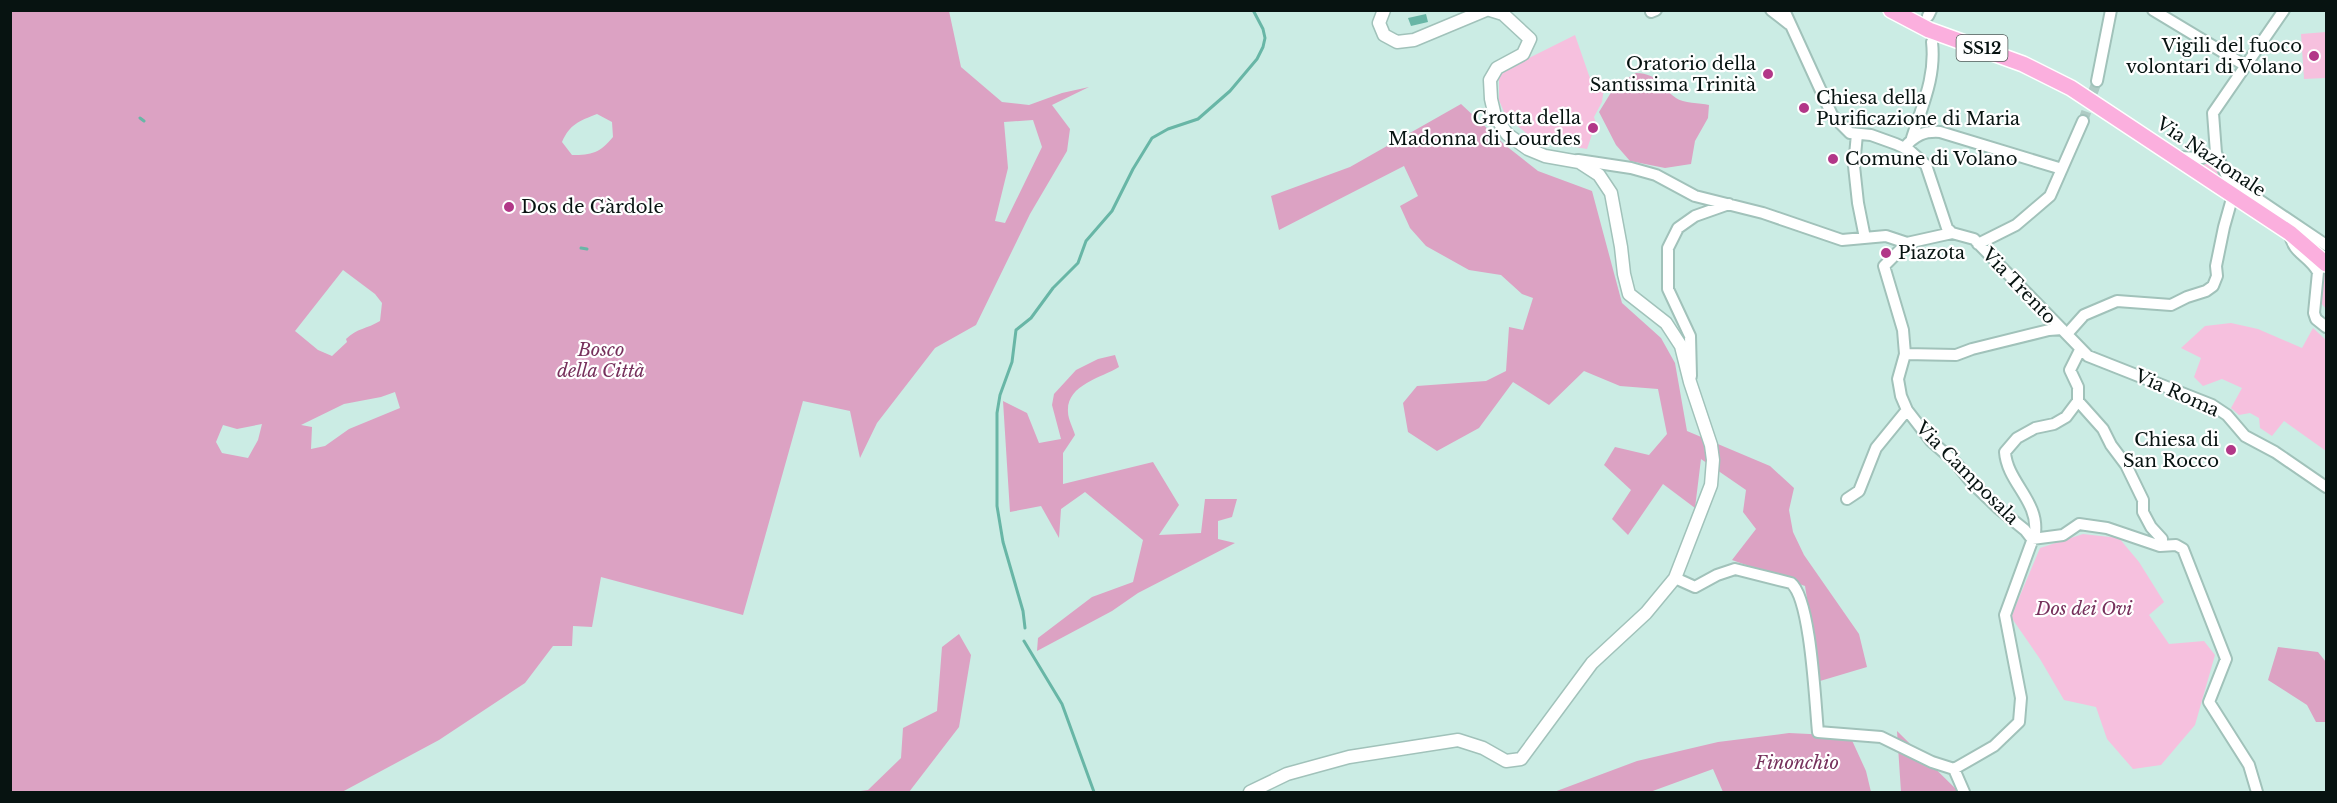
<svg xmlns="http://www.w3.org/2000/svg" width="2337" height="803" font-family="'Libre Baskerville',serif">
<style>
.green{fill:#f6c0de}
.forest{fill:#dca2c3;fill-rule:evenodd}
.water{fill:#68b6a6}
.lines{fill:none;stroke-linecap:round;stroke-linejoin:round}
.stream{stroke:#68b6a6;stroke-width:3}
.minor-tunnel{stroke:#aecbc4;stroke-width:10;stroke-dasharray:10 5;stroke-linecap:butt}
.minor-casing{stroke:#a1c2ba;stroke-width:14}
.tertiary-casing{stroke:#a1c2ba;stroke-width:15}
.primary-casing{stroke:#fff;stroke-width:18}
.minor{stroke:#fff;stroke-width:10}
.tertiary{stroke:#fff;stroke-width:12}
.primary{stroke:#fbafde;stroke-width:15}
.poi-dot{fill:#b23788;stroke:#fff;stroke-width:2}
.labels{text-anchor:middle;stroke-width:4.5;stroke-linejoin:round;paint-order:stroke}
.shield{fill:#fff;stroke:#515a58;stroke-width:1.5}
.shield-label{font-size:16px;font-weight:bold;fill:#071311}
.poi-label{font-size:18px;fill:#071311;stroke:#fff;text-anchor:end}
.street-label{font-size:18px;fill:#071311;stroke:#fff}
.park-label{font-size:18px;font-style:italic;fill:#76315c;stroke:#fff}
</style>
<rect width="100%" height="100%" fill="#cbece4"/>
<!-- green -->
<path class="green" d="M2326,32V78L2304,79L2301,34Z
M1575,35L1592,84L1604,87L1602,102L1594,117L1596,123L1587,149L1535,140L1506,117L1499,100V78L1505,70Z
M2207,160L2214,163L2227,185L2196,165Z
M2319,264L2326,271V309L2321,303Z
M2231,323L2258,329L2302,348L2313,328L2326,340V451L2284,421L2272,436L2260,428L2259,418L2250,413L2239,415L2231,408L2242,388L2222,379L2203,386L2194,377L2201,358L2181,348L2205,326Z
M2083,534L2119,538L2139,562L2164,602L2149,615L2169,644L2204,641L2215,655L2195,725L2161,765L2133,769L2107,739L2096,707L2064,700L2040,659L2011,617L2040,548Z"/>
<!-- forest -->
<path class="forest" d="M10,11H949L961,67L1002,102L1029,105L1062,93L1089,87L1052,105L1070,129L1067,151L1030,214L976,325L935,348L877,423L860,458L850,411L803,401L743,615L601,577L592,627L573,626L572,646H553L525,683L439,740L342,792H11ZM597,114L612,122L613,137C600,153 592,155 572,155L562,142C570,124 579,121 597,114ZM1033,120L1042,147L1005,223L995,221L1008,168L1004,122ZM343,270L375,294L382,303L380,321C367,329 357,328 346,339L347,342L332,356L318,350L295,331ZM395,392L400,408L349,429L325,446L311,449L312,427L301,425L344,404L381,397ZM262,424L258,440L248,458L222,453L216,442L223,425L237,429Z
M1636,73C1660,74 1659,86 1676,98C1683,103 1700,103 1709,105L1708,118L1695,141L1691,164L1665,168L1630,161L1616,145L1599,112L1615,86Z
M1461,104L1505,145L1538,171L1592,191L1622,303L1661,338L1675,363L1687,431L1770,466L1794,488L1789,510L1793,532L1804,555L1859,634L1867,667L1820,681L1805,586L1732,560L1756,529L1743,512L1746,490L1701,459L1695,508L1663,484L1628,535L1612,519L1631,490L1604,465L1615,447L1649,455L1667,434L1658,389L1620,386L1584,371L1549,405L1513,382L1479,428L1437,451L1408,432L1403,403L1417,386L1486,381L1506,371L1509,327L1523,330L1533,298L1522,294L1501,275L1469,270L1426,246L1410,228L1400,206L1418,196L1404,166L1279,230L1271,196L1350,167Z
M1115,355L1119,367C1101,378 1066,385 1068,412C1068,419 1073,428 1075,435L1063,453V484L1153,462L1179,505L1159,535L1201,533L1205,499H1237L1232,517L1218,521V539L1235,543L1138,593L1112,611L1037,651L1038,638L1092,597L1133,582L1143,540L1085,492L1061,509L1059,538L1041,506L1010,512L1003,401L1027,413L1039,443L1061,439L1052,405L1054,394L1076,370L1098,359Z
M959,634L971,655L959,727L909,792H853L868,790L901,758L903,728L937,711L942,647Z
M2278,647L2318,652L2326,662V722H2316L2307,705L2268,680Z
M1897,731L1959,792H1901Z
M1789,733L1850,736L1866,771L1871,792H1723L1713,769L1650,792H1554L1637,761L1718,742Z"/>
<!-- water -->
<path class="water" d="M1426,14L1428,22L1411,26L1408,18Z"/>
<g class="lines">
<!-- stream -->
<path class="stream" d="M140,118L144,121
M581,248L587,249
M1025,628L1023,611L1003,542L997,506V413L1000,395L1012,362L1016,330L1031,318L1053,288L1078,263L1086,241L1112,211L1133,169L1152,138L1168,129L1198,119L1230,91L1257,59L1263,47L1265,38L1263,29L1253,10
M1024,641L1062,704L1094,792"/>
<!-- minor-tunnel -->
<path class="minor-tunnel" d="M2083,121L2097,81"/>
<defs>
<path id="minor" d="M1771,10L1789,24
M1784,10L1832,115L1850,133L1871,135L1896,144L1909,150L1926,165L1947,228L1952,233
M2153,10L2246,66
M2284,10L2213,113L2216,153L2228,179L2326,245
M1651,12L1656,10
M1928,16L1931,10
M2097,81L2111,10
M1857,134L1854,166L1858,203L1865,238
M1912,138C1922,106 1936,77 1932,42
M1904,148C1915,135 1924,131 1940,132L2062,169
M2178,157L2202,158L2216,153
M1578,160L1631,168L1656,175L1695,196L1763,213L1842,240L1886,236L1907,243L1952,233L1974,239L2088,356L2212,405L2227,415L2245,436L2275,452L2326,487
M2290,234C2293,254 2309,255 2318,272L2314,313L2316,319L2326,327
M1907,243L1884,266L1903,330L1905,354L1898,379L1901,396L1907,410L1931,441L1955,462L1972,483L1998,508L2025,530L2032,539L2063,535L2079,524L2107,528L2160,546L2162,539L2151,527L2143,512V500L2126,465L2111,445L2103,429L2078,401
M1978,244L2016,225L2050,196L2083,121
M2067,334L2084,315L2117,301L2171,305L2187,297L2206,291L2213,286L2217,276L2216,266L2224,227L2233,195
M1905,354L1956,355L1972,349L2049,330L2062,329
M1691,376L1690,336L1668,289V248L1678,228L1695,216L1729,204
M1847,499L1859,491L1876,448L1907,410
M2160,546L2176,545L2183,549L2226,659L2209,702L2249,765L2257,792
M1675,578L1695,587L1717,575L1735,569L1791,583C1811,599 1815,703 1818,732L1881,737L1932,762L1954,769
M1964,792L1954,769L1994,746L2019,722L2021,698L2005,615L2035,533C2039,501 2007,482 2005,452L2017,438L2035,428L2054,424L2066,417L2078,401V387L2070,370L2080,350"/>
<path id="tertiary" d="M1384,10L1379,23L1384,35L1397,42L1414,40L1486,10
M1250,792L1287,774L1349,757L1458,740L1483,748L1506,761L1521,759L1592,663L1646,613L1675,578L1711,485L1713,460L1711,445L1690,382L1681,346L1666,323L1629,294L1624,274L1621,247L1611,193L1599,175L1579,162L1545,156L1528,149L1507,134L1495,116L1491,99L1490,80L1497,68L1523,54L1530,39L1503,14L1490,10"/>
<path id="primary" d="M1891,10L1929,30L2023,64L2071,88L2290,233L2326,264"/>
</defs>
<!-- minor casing -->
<use href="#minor" class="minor-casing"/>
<!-- tertiary casing -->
<use href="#tertiary" class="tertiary-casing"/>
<!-- primary casing -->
<use href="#primary" class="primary-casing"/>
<!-- minor -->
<use href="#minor" class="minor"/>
<!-- tertiary -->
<use href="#tertiary" class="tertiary"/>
<!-- primary -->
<use href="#primary" class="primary"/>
</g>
<!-- markers -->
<g class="poi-dot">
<circle cx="2314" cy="56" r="6"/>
<circle cx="1768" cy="74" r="6"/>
<circle cx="1804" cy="108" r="6"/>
<circle cx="1593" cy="128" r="6"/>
<circle cx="1833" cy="159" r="6"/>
<circle cx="509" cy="207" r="6"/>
<circle cx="1886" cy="253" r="6"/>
<circle cx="2231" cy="450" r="6"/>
</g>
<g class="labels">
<!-- shield labels -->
<rect class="shield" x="1956.5" y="35" width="51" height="26" rx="4.5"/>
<g class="shield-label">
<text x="1982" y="54">SS12</text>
</g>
<!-- poi labels -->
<g class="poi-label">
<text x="2302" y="52">Vigili del fuoco<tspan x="2302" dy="21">volontari di Volano</tspan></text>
<text x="1756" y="70">Oratorio della<tspan x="1756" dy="21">Santissima Trinità</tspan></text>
<text x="1816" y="104" text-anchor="start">Chiesa della<tspan x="1816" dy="21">Purificazione di Maria</tspan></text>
<text x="1581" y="124">Grotta della<tspan x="1581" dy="21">Madonna di Lourdes</tspan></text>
<text x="1845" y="165" text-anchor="start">Comune di Volano</text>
<text x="521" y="213" text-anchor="start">Dos de Gàrdole</text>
<text x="1898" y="259" text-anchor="start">Piazota</text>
<text x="2219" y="446">Chiesa di<tspan x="2219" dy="21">San Rocco</tspan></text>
</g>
<!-- street labels -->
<g class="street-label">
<text transform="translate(2211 157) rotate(34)" y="6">Via Nazionale</text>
<text transform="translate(2019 286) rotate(46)" y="6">Via Trento</text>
<text transform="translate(2177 393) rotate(24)" y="6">Via Roma</text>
<text transform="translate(1967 473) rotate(45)" y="6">Via Camposala</text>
</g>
<!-- park labels -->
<g class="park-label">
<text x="601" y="356">Bosco<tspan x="601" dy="21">della Città</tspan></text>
<text x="2084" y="615">Dos dei Ovi</text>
<text x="1797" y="769">Finonchio</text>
</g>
</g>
<!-- border -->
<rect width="2337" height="803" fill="none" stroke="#071311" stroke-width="24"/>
</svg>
